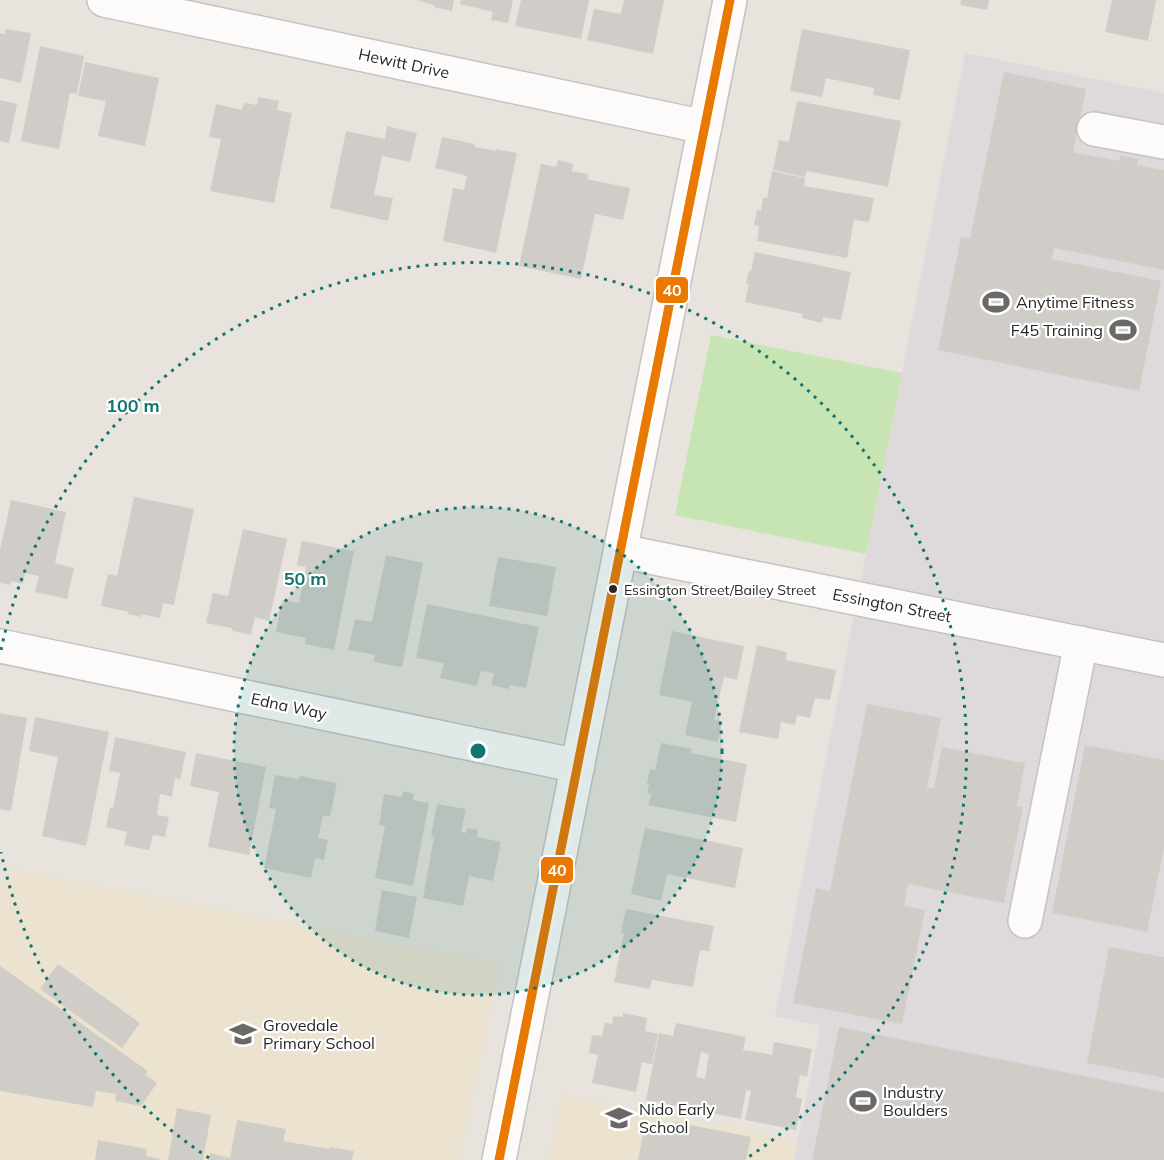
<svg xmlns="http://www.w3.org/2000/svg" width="1164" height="1160" font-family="Mulish,sans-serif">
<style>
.industrial{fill:#dedadc}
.education{fill:#ece2d0}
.green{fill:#c7e5b2}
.building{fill:#d0cdc8;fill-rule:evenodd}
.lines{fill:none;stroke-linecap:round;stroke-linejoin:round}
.minor-casing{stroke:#c4c2c2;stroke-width:36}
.minor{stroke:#fcfbfa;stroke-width:33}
.bus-1-casing{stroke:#fff;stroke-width:14}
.bus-1{stroke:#ea7904;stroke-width:9}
.ring{fill:none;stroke:#0f766e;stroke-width:3;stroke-dasharray:3 6}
.bus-dot{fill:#282828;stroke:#fff;stroke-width:2}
.labels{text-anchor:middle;stroke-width:4.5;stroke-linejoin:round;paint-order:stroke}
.bus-label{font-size:14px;fill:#282828;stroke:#fff;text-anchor:start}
.street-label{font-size:16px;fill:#282828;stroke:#fff}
.poi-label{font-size:16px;fill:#282828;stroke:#fff;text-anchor:start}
.centre{fill:#0f766e;stroke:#fff;stroke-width:3}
.ring-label{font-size:18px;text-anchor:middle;font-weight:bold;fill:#0f766e;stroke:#fff;stroke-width:4.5;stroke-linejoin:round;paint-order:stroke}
.line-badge{stroke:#fff;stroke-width:2}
.badge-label{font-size:16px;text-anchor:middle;font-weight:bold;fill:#fff}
</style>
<rect width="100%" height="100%" fill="#e8e3dc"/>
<!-- industrial -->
<path class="industrial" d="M965,53L1164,93V1160H549L562,1095L798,1141L820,1026L775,1016Z"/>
<!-- education -->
<path class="education" d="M6,868L500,964L459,1160H0V897Z
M562,1095L798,1141L794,1160H549Z"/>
<!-- green -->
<path class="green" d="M711,335L902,373L866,554L675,515Z"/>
<!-- building -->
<path class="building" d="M417,0H454L452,11L434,7V5Z
M461,0H513L508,23L491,20L493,12L460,4Z
M521,0H589L581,39L515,26Z
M624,0H664L653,54L587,40L594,9L621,14Z
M961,0H989L987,10L960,5Z
M1112,0H1156L1148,41L1105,32Z
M6,29L31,33L21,83L0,78V33L5,34Z
M802,29L910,50L900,100L873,95L874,88L826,78L822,97L790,91Z
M40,46L84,56L77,94L70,93L59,149L21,141Z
M85,62L159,78L145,146L98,136L106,101L78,96Z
M1004,72L1086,89L1073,152L1119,161L1120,155L1138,159L1137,165L1164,170V270L1054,248L1052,259L1161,281L1139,391L938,350L961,237L970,238Z
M258,97L279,101L277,110L292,113L274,203L210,191L221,139L209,137L216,104L242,110L244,103L257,105Z
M0,100L17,104L9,143L0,141Z
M797,101L901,121L888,187L807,171L805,177L773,170L779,140L789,142Z
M387,126L417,133L410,162L382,156L374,195L393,198L388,221L330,208L346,131L385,139Z
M442,137L475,144V147L496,151V149L517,153L496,253L443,241L453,188L464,190L467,176L435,168Z
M558,160L573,164L572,171L588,174L587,179L630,188L623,220L595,214L581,279L519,266L541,164L556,167Z
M772,171L805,178L804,186L874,198L869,222L854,220L847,258L757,241L759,226L754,225L757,210L761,211L763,198H767Z
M755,252L851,272L841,320L823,317L822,323L802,318L803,314L745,302L749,284L746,283L749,271H751Z
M134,497L194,509L174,605L163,603L160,618L141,614V617L128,614L129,612L101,606L108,574L117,576Z
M11,500L66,512L55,563L74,568L67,599L35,592L39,576L25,573L23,584L11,581L10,585L0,583V550Z
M243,529L287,539L269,621L255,617L251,635L232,631V628L206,623L213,593L228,596Z
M302,541L354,551L334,650L305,644L306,638L276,632L282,600L299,603L306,567L297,565Z
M386,555L423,563L402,667L373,662L375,655L348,650L355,619L372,622Z
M498,557L556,567L547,616L489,606Z
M427,604L539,627L526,688L510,685L509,689L491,685L494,673L481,671L477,686L440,678L444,663L416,658Z
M672,631L744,646L737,680L724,677L714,720L722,721L718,742L685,735L692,702L659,695Z
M757,645L787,652L786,660L836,670L830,700L815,698L810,718L797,715L795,725L781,722L778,739L739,732Z
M867,704L941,718L927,788L934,789L942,747L1025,763L1017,806L1023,807L1004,903L908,884L904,906L925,910L902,1024L793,1003L816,888L830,891Z
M0,713L27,718L11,811L0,809Z
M35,717L109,732L86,846L42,836L58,757L29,751Z
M115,737L186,752L180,780L175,778L172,797L160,794L157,815L169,817L165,837L153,835L149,850L124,845L127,832L106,827L110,807L113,808L120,773L109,771Z
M661,743L692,749L691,753L747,764L736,822L648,805L651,794L647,793L649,784H647L650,769L655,770Z
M1085,745L1164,760V848L1147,932L1052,913Z
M196,753L266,767L249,855L208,847L219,792L190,786Z
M275,775L299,779L300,776L337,783L330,817L323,815L318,838L328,840L324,860L315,858L311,878L264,868L276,809L269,808Z
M403,791L414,794L413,800L429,803L413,886L375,878L385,826L379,825L384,794L402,797Z
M437,804L466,809L461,832L466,833L467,828L478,830L477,837L501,842L493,881L469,876L463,906L423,898L434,837L431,836Z
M645,828L743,848L735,888L667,874L661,901L631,894Z
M382,890L417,897L409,938L375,931Z
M626,909L714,926L709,951L700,950L693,987L652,980L650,989L614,982L624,933H621Z
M1109,947L1164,957V1078L1087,1063Z
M58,964L140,1023L122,1048L40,989Z
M0,966L148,1071L145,1075L157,1083L141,1106L115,1101L116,1094L96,1091L93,1107L0,1091Z
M623,1013L647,1018L645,1031L658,1034L652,1064L642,1062L636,1092L592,1083L598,1055L589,1053L592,1035L602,1036L605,1022L612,1024L613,1016L623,1017Z
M676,1023L746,1037L743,1050L758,1052L772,1055L774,1042L812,1049L807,1077L800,1075L796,1097L802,1099L796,1130L745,1120L751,1091L746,1090L741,1119L646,1100L659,1033L673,1036ZM701,1052L709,1054L705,1079L696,1077Z
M839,1027L1164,1092V1160H812Z
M177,1108L211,1115L203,1160H168Z
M237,1120L286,1129L283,1141L329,1149V1147L354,1151L352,1160H209L210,1153L230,1158Z
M675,1122L751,1137L746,1160H638L645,1124L673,1130Z
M98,1140L147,1149L146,1156L160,1159V1160H95Z"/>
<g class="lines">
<defs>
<path id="minor" d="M104,0L705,127
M1094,129L1164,142
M620,551L1164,660
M0,646L578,766
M1025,921L1081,643
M499,1160L730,0"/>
</defs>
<!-- minor casing -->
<use href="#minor" class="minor-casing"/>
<!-- minor -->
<use href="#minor" class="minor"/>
<defs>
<path id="bus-1" d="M499,1160L730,0"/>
</defs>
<!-- bus-1 casing -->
<use href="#bus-1" class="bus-1-casing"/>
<!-- bus-1 -->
<use href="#bus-1" class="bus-1"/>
</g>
<!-- distance rings -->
<circle cx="478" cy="751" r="244" fill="#0f766e" fill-opacity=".12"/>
<g class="ring">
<circle cx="478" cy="751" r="244"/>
<path d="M209 1158A488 488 0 0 1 1 852M1 650A488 488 0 1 1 747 1158"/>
</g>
<!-- icons -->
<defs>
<symbol id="stadium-bare" viewBox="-9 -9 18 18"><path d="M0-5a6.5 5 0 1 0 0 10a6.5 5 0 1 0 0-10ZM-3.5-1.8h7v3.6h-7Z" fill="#6b6967" stroke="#fff" stroke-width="2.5" paint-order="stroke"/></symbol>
<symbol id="school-bare" viewBox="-9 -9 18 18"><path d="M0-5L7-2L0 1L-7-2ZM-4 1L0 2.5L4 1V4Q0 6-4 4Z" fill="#6b6967" stroke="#fff" stroke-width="2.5" paint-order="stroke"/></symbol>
</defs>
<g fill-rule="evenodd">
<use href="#stadium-bare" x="977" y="283" width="38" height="38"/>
<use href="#stadium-bare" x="1104" y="311" width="38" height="38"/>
<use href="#school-bare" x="224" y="1015" width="38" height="38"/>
<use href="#stadium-bare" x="844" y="1082" width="38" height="38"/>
<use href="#school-bare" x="600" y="1099" width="38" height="38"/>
</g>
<!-- markers -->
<circle class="bus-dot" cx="613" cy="589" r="5"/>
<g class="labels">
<!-- bus labels -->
<g class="bus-label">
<text x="624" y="595">Essington Street/Bailey Street</text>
</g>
<!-- street labels -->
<g class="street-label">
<text transform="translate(404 63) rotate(12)" y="6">Hewitt Drive</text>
<text transform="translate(892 605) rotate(11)" y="6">Essington Street</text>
<text transform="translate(289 706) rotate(12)" y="6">Edna Way</text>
</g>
<!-- poi labels -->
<g class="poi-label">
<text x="1016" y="308">Anytime Fitness</text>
<text x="1103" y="336" text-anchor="end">F45 Training</text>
<text x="263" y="1031">Grovedale<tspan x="263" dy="18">Primary School</tspan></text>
<text x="883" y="1098">Industry<tspan x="883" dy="18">Boulders</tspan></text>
<text x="639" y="1115">Nido Early<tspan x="639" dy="18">School</tspan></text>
</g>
</g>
<circle cx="478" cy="751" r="9" class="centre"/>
<g class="ring-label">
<text x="133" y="412">100 m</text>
<text x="305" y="585">50 m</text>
</g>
<g class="line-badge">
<rect x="655" y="276" width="34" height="28" rx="6" fill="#ea7904"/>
<rect x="540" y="856" width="34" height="28" rx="6" fill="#ea7904"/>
</g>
<g class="badge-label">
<text x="672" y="296">40</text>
<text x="557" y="876">40</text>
</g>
</svg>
